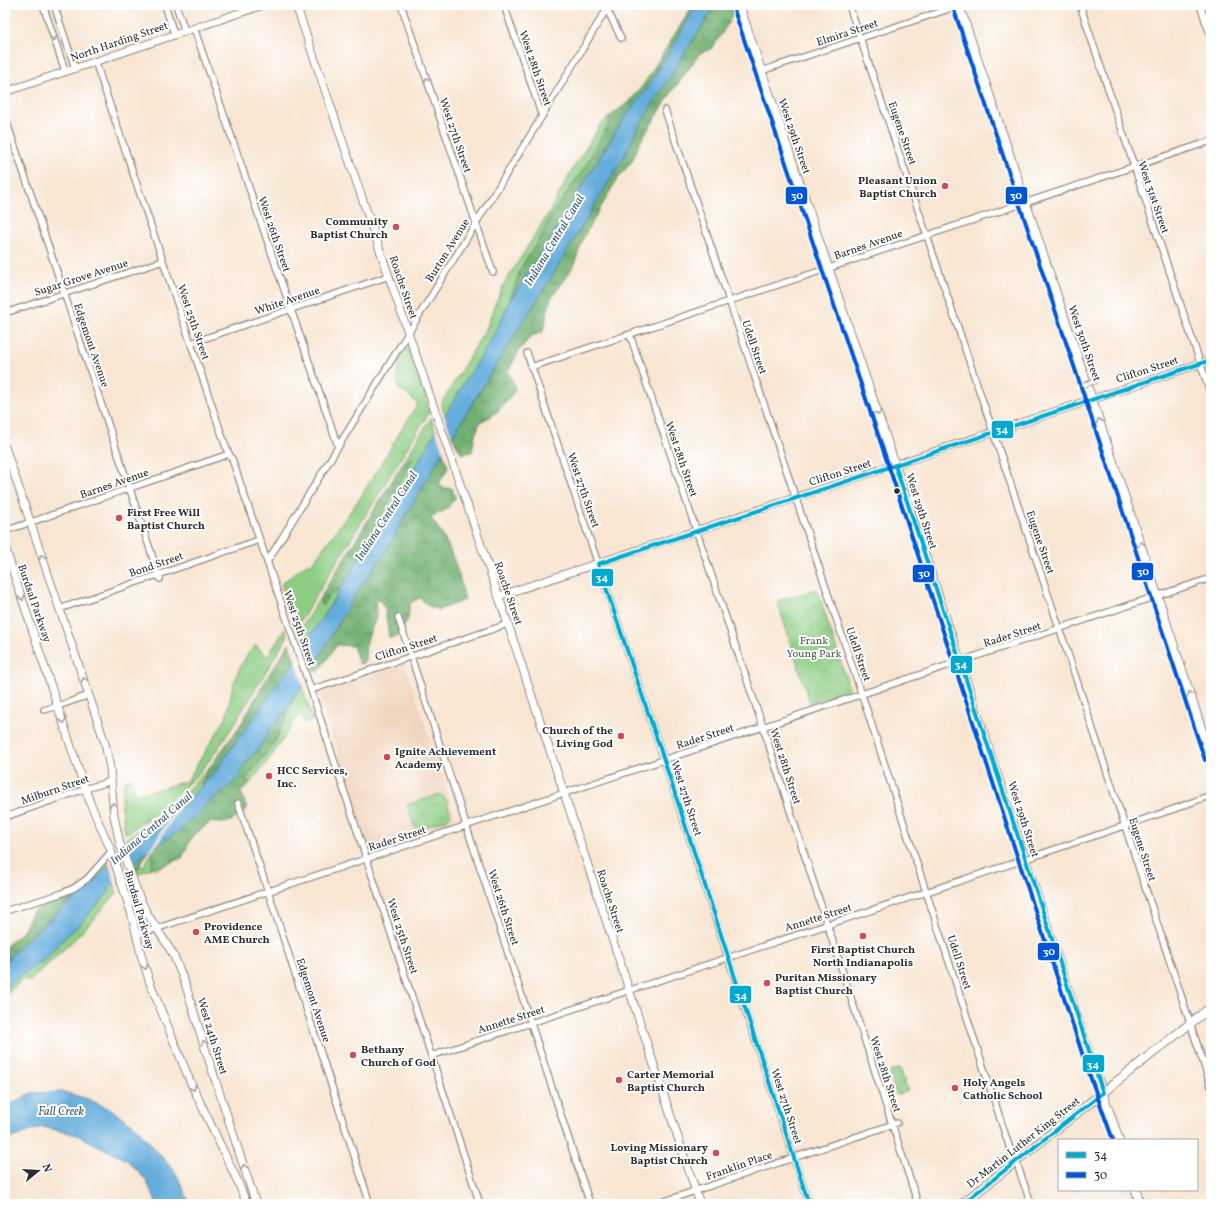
<svg xmlns="http://www.w3.org/2000/svg" width="1216" height="1209" font-family="Vollkorn,serif">
<style>
.built{fill:#f1d5bd}
.green{fill:#8ecd84;stroke:#5c7c58}
.forest{fill:url(#forest-crowns);stroke:#4e6e4e}
.park{fill:url(#park-crowns);stroke:#5c7c58}
.water{fill:#64acdb;stroke:#486c83}
.pier{fill:#f8e6d3}
.lines{fill:none;stroke-linecap:round;stroke-linejoin:round}
.minor-casing{stroke:#92887f;stroke-width:8}
.tertiary-casing{stroke:#92887f;stroke-width:9}
.secondary-casing{stroke:#92887f;stroke-width:10}
.primary-casing{stroke:#92887f;stroke-width:10}
.minor{stroke:#fff;stroke-width:5.5}
.tertiary{stroke:#fff;stroke-width:7}
.secondary{stroke:#fff;stroke-width:8}
.primary{stroke:#fff;stroke-width:8}
.pedestrian-bridge-casing{stroke:#92887f;stroke-width:6;stroke-linecap:butt}
.pedestrian-bridge{stroke:#fff;stroke-width:4}
.bus-1-casing{stroke:#fff;stroke-width:7}
.bus-2-casing{stroke:#fff;stroke-width:7}
.bus-1{stroke:#00a9ce;stroke-width:4}
.bus-2{stroke:#0056d6;stroke-width:4}
.oneway{stroke:#a0a0a0}
.poi-dot{fill:#d1495b;stroke:#fff;stroke-width:1.5}
.bus-dot{fill:#2b2b2b;stroke:#fff;stroke-width:1.5}
.labels{text-anchor:middle;stroke-width:4;stroke-linejoin:round;paint-order:stroke}
.street-label{font-size:11px;fill:#2b2b2b;stroke:#fff}
.poi-label{font-size:11px;font-weight:bold;fill:#2b2b2b;stroke:#fff;text-anchor:start}
.park-label{font-size:11px;fill:#495c46;stroke:#fff}
.water-label{font-size:12px;font-style:italic;fill:#425f71;stroke:#fff}
.line-badge{stroke:#fff;stroke-width:1.5}
.badge-label{font-size:11px;text-anchor:middle;font-weight:bold;fill:#fff}
</style>
<defs>
<pattern id="forest-crowns" width="20" height="18" patternUnits="userSpaceOnUse"><rect width="20" height="18" fill="#72b072"/><path d="M2 6a3 3 0 1 1 6 0M12 15a3 3 0 1 1 6 0" fill="none" stroke="#5e8f5e"/></pattern>
<pattern id="park-crowns" width="20" height="18" patternUnits="userSpaceOnUse"><rect width="20" height="18" fill="#8ecd84"/><path d="M2 6a3 3 0 1 1 6 0M12 15a3 3 0 1 1 6 0" fill="none" stroke="#7bb072"/></pattern>
</defs>
<rect width="100%" height="100%" fill="#fff"/>
<filter id="ink" filterUnits="userSpaceOnUse"><feTurbulence type="fractalNoise" baseFrequency=".025" numOctaves="2"/><feDisplacementMap in="SourceGraphic" scale="8" xChannelSelector="R" yChannelSelector="G"/><feConvolveMatrix kernelMatrix="1 2 1 2 8 2 1 2 1" color-interpolation-filters="sRGB"/></filter>
<filter id="wash" filterUnits="userSpaceOnUse"><feTurbulence type="fractalNoise" baseFrequency=".012" numOctaves="4" result="noise"/><feDisplacementMap in="SourceGraphic" scale="16" xChannelSelector="R" yChannelSelector="G"/><feGaussianBlur stdDeviation="0.9" result="paint"/><feColorMatrix in="noise" values="0 0 0 0 0 0 0 0 0 0 0 0 0 0 0 0 0 1.4 0 .05"/><feComposite in="paint" operator="in"/></filter>
<g filter="url(#wash)">
<rect width="100%" height="100%" fill="#f8e6d3"/>
<!-- built -->
<path class="built" d="M405,664L457,821L370,850L318,693Z"/>
<!-- green -->
<path class="green" d="M610,116L609,124L598,143L587,164L551,216L542,235L521,268L510,300L498,327L481,357L464,383L445,416L441,404L487,327L493,309L503,286L548,214L571,172L600,125Z
M407,346L430,411L298,625L281,584L308,563L311,565L363,494V493L418,403L398,388L397,376L399,361L396,358L403,348Z
M431,418L436,432L382,521L381,515L404,475L412,459L403,463Z
M341,588L304,647L300,632L303,625L320,598L321,605L329,595Z
M285,629L287,637L232,728L209,761L198,774L160,810L129,832L125,833L121,804L125,780L132,778L136,795L187,781L226,718L233,685L240,667L249,652L256,645L267,657Z
M302,686L312,717V721L304,723L302,716H298L271,757L249,784L246,779L268,751L278,736L280,727L287,718V710Z
M210,767L201,784L204,783L179,810L180,807L178,805L171,816L128,847L126,838C159,819 184,794 210,767Z
M152,852L153,853L151,868L137,875L136,871L140,865L143,867Z
M105,862H107L109,866L72,900L71,895L90,879Z
M114,883L117,893L77,937L31,980L27,982L24,978L5,996V990L20,975L27,972L46,958L70,932L80,925L83,920L87,917L91,911L110,892L107,890Z"/>
<!-- forest -->
<path class="forest" d="M693,5H697L647,89L624,118L542,253L510,300L521,268L542,235L551,216L587,164L598,143L609,124L610,116L629,102L644,84Z
M715,5H731L733,14L721,35L711,49L700,53L670,95L640,142L632,161L616,181L584,236L574,265L565,280L551,298L543,332L531,336L519,351L508,372L514,384L515,390C506,402 496,417 481,421L475,435L472,452L462,454L452,437L517,331L549,281L629,148L636,131Z
M443,452L448,468L439,484L444,488H452L455,498L446,510L430,517C450,542 458,568 465,600L439,610L430,607L420,598L410,603L408,619L397,637L389,638L385,609L379,599L376,601C376,606 377,613 376,617C370,636 363,641 366,662L359,664L353,646L337,645L318,672L312,670L334,631L360,587L378,563Z
M413,458L404,475L381,515L382,521L341,588L329,595L322,606L320,598L403,463Z
M289,644L295,662L293,665C272,692 253,720 232,747C224,758 213,779 201,784L210,767L241,724L268,676Z
M287,710V718L280,727L278,736L268,751L246,779L249,784L241,792L247,809C235,819 227,826 211,822L192,836L182,858L155,869L153,867L151,868L153,854L152,852L157,845L183,828L186,823L195,817L209,802L238,779L243,766L259,748L271,728L278,722Z
M150,849L136,871L134,863Z
M71,895L72,900L21,945L5,962V947L23,931L33,911Z"/>
<!-- park -->
<path class="park" d="M817,589L850,690L810,703L777,601Z
M441,794L446,799L451,815L448,819L419,829L414,826L407,805Z
M900,1068L908,1091L896,1095L889,1072Z"/>
<!-- water -->
<path class="water" d="M697,5H715L636,131L629,148L549,281L517,331L442,453L409,510L386,551L360,587L334,631L313,669L278,722L271,728L259,748L243,766L238,779L209,802L195,817L186,823L183,828L146,852L107,890L111,891L91,911L87,917L83,920L77,928L70,932L46,958L27,972L20,975L5,990V962L21,945L75,898L132,844L179,810L216,770L273,690L293,665L311,634L332,603L414,469L464,383L481,357L498,327L510,300L542,253L624,118L647,89Z
M64,1092L88,1099L112,1110L135,1126L176,1173L190,1204H157L146,1180L127,1160L77,1135L43,1127L5,1140V1107L31,1093Z"/>
<!-- pier -->
<path class="pier" d="M444,414L453,440L444,454L435,429Z
M303,644L313,673L304,687L295,659Z
M179,806L180,807L154,849L148,853L174,811Z
M128,845L134,865L115,884L109,864L114,859L117,858V856Z"/>
</g>
<g filter="url(#ink)">
<g class="lines">
<defs>
<path id="minor" d="M43,5L65,71
M54,5L75,68
M165,5L174,34
M176,5L185,31
M401,5L493,272
M504,5L542,116
M605,5L621,38
M849,5L1061,633L1211,1086
M1080,5L1211,395
M1200,5L1211,37
M194,28L338,446
M95,61L227,450L232,459L311,690L480,1204
M761,71L961,5
M665,110L860,689L1011,1152L1017,1164L1031,1204
M5,117L160,579
M5,313L163,261
M630,335L763,727L918,1204
M191,343L389,276
M527,353L664,760L722,939L809,1204
M531,367L1211,141
M5,531L229,454
M267,562L539,121L606,10
M59,609L259,540
M398,617L590,1204
M311,690L508,624
M44,710L58,706L89,695
M238,803L268,891L370,1204
M5,817L85,789L111,781
M5,911L60,894L74,888L87,879L111,852
M137,935L1211,578
M431,1056L1026,859L1174,809L1211,795
M656,1204L897,1123"/>
<path id="tertiary" d="M296,5L508,624L700,1204
M5,92L263,5
M5,447L105,743L110,768L114,816L120,844L139,897L147,913L173,954L185,983L203,1042L256,1204
M5,547L83,783L91,805L110,848L131,912L142,958L150,983L190,1081L237,1180L247,1204
M499,596L1211,360"/>
<path id="secondary" d="M739,5L895,465L1091,1060L1119,1140
M959,5L1116,471L1211,758
M1136,1190L1140,1204"/>
<path id="primary" d="M962,1204L1211,1007"/>
</defs>
<!-- minor casing -->
<use href="#minor" class="minor-casing"/>
<!-- tertiary casing -->
<use href="#tertiary" class="tertiary-casing"/>
<!-- secondary casing -->
<use href="#secondary" class="secondary-casing"/>
<!-- primary casing -->
<use href="#primary" class="primary-casing"/>
<!-- minor -->
<use href="#minor" class="minor"/>
<!-- tertiary -->
<use href="#tertiary" class="tertiary"/>
<!-- secondary -->
<use href="#secondary" class="secondary"/>
<!-- primary -->
<use href="#primary" class="primary"/>
<defs>
<path id="pedestrian-bridge" d="M1077,387L1096,381"/>
</defs>
<!-- pedestrian-bridge casing -->
<use href="#pedestrian-bridge" class="pedestrian-bridge-casing"/>
<!-- pedestrian-bridge -->
<use href="#pedestrian-bridge" class="pedestrian-bridge"/>
<defs>
<path id="bus-1" d="M895,465L1103,1093L962,1204
M809,1204L664,760L598,564L1211,360"/>
<path id="bus-2" d="M733,7L889,467L1085,1062L1113,1140
M953,7L1110,473L1205,760"/>
</defs>
<!-- bus-1 casing -->
<use href="#bus-1" class="bus-1-casing"/>
<!-- bus-2 casing -->
<use href="#bus-2" class="bus-2-casing"/>
<!-- bus-1 -->
<use href="#bus-1" class="bus-1"/>
<!-- bus-2 -->
<use href="#bus-2" class="bus-2"/>
</g>
<!-- one-way arrows -->
<defs><path id="oneway-chevron" d="M-2-3.5L2.5 0L-2 3.5" fill="none" stroke-width="1.6" stroke-linecap="round" stroke-linejoin="round"/></defs>
<g class="oneway">
<use href="#oneway-chevron" transform="translate(54 38) rotate(72)"/>
<use href="#oneway-chevron" transform="translate(427 80) rotate(-109)"/>
<use href="#oneway-chevron" transform="translate(878 413) rotate(71)"/>
<use href="#oneway-chevron" transform="translate(1099 421) rotate(-109)"/>
<use href="#oneway-chevron" transform="translate(1141 544) rotate(-108)"/>
<use href="#oneway-chevron" transform="translate(42 557) rotate(-108)"/>
<use href="#oneway-chevron" transform="translate(22 598) rotate(72)"/>
<use href="#oneway-chevron" transform="translate(84 680) rotate(-109)"/>
<use href="#oneway-chevron" transform="translate(1190 694) rotate(-108)"/>
<use href="#oneway-chevron" transform="translate(63 721) rotate(72)"/>
<use href="#oneway-chevron" transform="translate(113 805) rotate(-95)"/>
<use href="#oneway-chevron" transform="translate(145 967) rotate(73)"/>
<use href="#oneway-chevron" transform="translate(204 1043) rotate(-107)"/>
<use href="#oneway-chevron" transform="translate(193 1088) rotate(65)"/>
<use href="#oneway-chevron" transform="translate(244 1167) rotate(-108)"/>
</g>
</g>
<!-- markers -->
<g class="poi-dot">
<circle cx="945" cy="186" r="4"/>
<circle cx="396" cy="227" r="4"/>
<circle cx="119" cy="518" r="4"/>
<circle cx="621" cy="736" r="4"/>
<circle cx="387" cy="757" r="4"/>
<circle cx="269" cy="776" r="4"/>
<circle cx="196" cy="932" r="4"/>
<circle cx="863" cy="936" r="4"/>
<circle cx="767" cy="983" r="4"/>
<circle cx="353" cy="1055" r="4"/>
<circle cx="619" cy="1080" r="4"/>
<circle cx="955" cy="1088" r="4"/>
<circle cx="716" cy="1153" r="4"/>
</g>
<circle class="bus-dot" cx="897" cy="491" r="3.5"/>
<g class="labels">
<!-- street labels -->
<g class="street-label">
<text transform="translate(847 32) rotate(-18)" y="4">Elmira Street</text>
<text transform="translate(119 41) rotate(-19)" y="4">North Harding Street</text>
<text transform="translate(536 68) rotate(71)" y="4">West 28th Street</text>
<text transform="translate(903 133) rotate(71)" y="4">Eugene Street</text>
<text transform="translate(456 135) rotate(71)" y="4">West 27th Street</text>
<text transform="translate(795 136) rotate(71)" y="4">West 29th Street</text>
<text transform="translate(1154 197) rotate(71)" y="4">West 31st Street</text>
<text transform="translate(275 234) rotate(71)" y="4">West 26th Street</text>
<text transform="translate(868 244) rotate(-19)" y="4">Barnes Avenue</text>
<text transform="translate(447 250) rotate(-58)" y="4">Burton Avenue</text>
<text transform="translate(81 277) rotate(-18)" y="4">Sugar Grove Avenue</text>
<text transform="translate(404 287) rotate(71)" y="4">Roache Street</text>
<text transform="translate(287 300) rotate(-19)" y="4">White Avenue</text>
<text transform="translate(194 322) rotate(71)" y="4">West 25th Street</text>
<text transform="translate(1085 343) rotate(71)" y="4">West 30th Street</text>
<text transform="translate(92 345) rotate(71)" y="4">Edgemont Avenue</text>
<text transform="translate(755 347) rotate(71)" y="4">Udell Street</text>
<text transform="translate(1147 369) rotate(-18)" y="4">Clifton Street</text>
<text transform="translate(682 459) rotate(71)" y="4">West 28th Street</text>
<text transform="translate(840 472) rotate(-18)" y="4">Clifton Street</text>
<text transform="translate(114 483) rotate(-19)" y="4">Barnes Avenue</text>
<text transform="translate(584 490) rotate(71)" y="4">West 27th Street</text>
<text transform="translate(922 511) rotate(72)" y="4">West 29th Street</text>
<text transform="translate(1041 542) rotate(71)" y="4">Eugene Street</text>
<text transform="translate(156 564) rotate(-19)" y="4">Bond Street</text>
<text transform="translate(509 593) rotate(71)" y="4">Roache Street</text>
<text transform="translate(35 603) rotate(71)" y="4">Burdsal Parkway</text>
<text transform="translate(300 628) rotate(71)" y="4">West 25th Street</text>
<text transform="translate(1012 634) rotate(-18)" y="4">Rader Street</text>
<text transform="translate(406 647) rotate(-18)" y="4">Clifton Street</text>
<text transform="translate(859 654) rotate(71)" y="4">Udell Street</text>
<text transform="translate(705 736) rotate(-18)" y="4">Rader Street</text>
<text transform="translate(786 766) rotate(72)" y="4">West 28th Street</text>
<text transform="translate(55 789) rotate(-19)" y="4">Milburn Street</text>
<text transform="translate(687 798) rotate(72)" y="4">West 27th Street</text>
<text transform="translate(1024 819) rotate(72)" y="4">West 29th Street</text>
<text transform="translate(397 838) rotate(-18)" y="4">Rader Street</text>
<text transform="translate(1143 849) rotate(72)" y="4">Eugene Street</text>
<text transform="translate(611 901) rotate(72)" y="4">Roache Street</text>
<text transform="translate(504 907) rotate(72)" y="4">West 26th Street</text>
<text transform="translate(140 910) rotate(74)" y="4">Burdsal Parkway</text>
<text transform="translate(818 917) rotate(-18)" y="4">Annette Street</text>
<text transform="translate(403 936) rotate(72)" y="4">West 25th Street</text>
<text transform="translate(960 962) rotate(72)" y="4">Udell Street</text>
<text transform="translate(314 1000) rotate(72)" y="4">Edgemont Avenue</text>
<text transform="translate(511 1019) rotate(-18)" y="4">Annette Street</text>
<text transform="translate(213 1036) rotate(73)" y="4">West 24th Street</text>
<text transform="translate(886 1074) rotate(72)" y="4">West 28th Street</text>
<text transform="translate(787 1106) rotate(72)" y="4">West 27th Street</text>
<text transform="translate(1023 1142) rotate(-38)" y="4">Dr Martin Luther King Street</text>
<text transform="translate(739 1165) rotate(-19)" y="4">Franklin Place</text>
</g>
<!-- poi labels -->
<g class="poi-label">
<text x="937" y="184" text-anchor="end">Pleasant Union<tspan x="937" dy="13">Baptist Church</tspan></text>
<text x="388" y="225" text-anchor="end">Community<tspan x="388" dy="13">Baptist Church</tspan></text>
<text x="127" y="516">First Free Will<tspan x="127" dy="13">Baptist Church</tspan></text>
<text x="613" y="734" text-anchor="end">Church of the<tspan x="613" dy="13">Living God</tspan></text>
<text x="395" y="755">Ignite Achievement<tspan x="395" dy="13">Academy</tspan></text>
<text x="277" y="774">HCC Services,<tspan x="277" dy="13">Inc.</tspan></text>
<text x="204" y="930">Providence<tspan x="204" dy="13">AME Church</tspan></text>
<text x="863" y="953" text-anchor="middle">First Baptist Church<tspan x="863" dy="13">North Indianapolis</tspan></text>
<text x="775" y="981">Puritan Missionary<tspan x="775" dy="13">Baptist Church</tspan></text>
<text x="361" y="1053">Bethany<tspan x="361" dy="13">Church of God</tspan></text>
<text x="627" y="1078">Carter Memorial<tspan x="627" dy="13">Baptist Church</tspan></text>
<text x="963" y="1086">Holy Angels<tspan x="963" dy="13">Catholic School</tspan></text>
<text x="708" y="1151" text-anchor="end">Loving Missionary<tspan x="708" dy="13">Baptist Church</tspan></text>
</g>
<!-- park labels -->
<g class="park-label">
<text x="814" y="644">Frank<tspan x="814" dy="13">Young Park</tspan></text>
</g>
<!-- water labels -->
<g class="water-label">
<text transform="translate(554 240) rotate(-59)" y="4">Indiana Central Canal</text>
<text transform="translate(386 516) rotate(-57)" y="4">Indiana Central Canal</text>
<text transform="translate(151 828) rotate(-41)" y="4">Indiana Central Canal</text>
<text x="61" y="1115">Fall Creek</text>
</g>
</g>
<g class="line-badge">
<rect x="1005" y="186" width="23" height="19" rx="4" fill="#0056d6"/>
<rect x="785" y="186" width="23" height="19" rx="4" fill="#0056d6"/>
<rect x="991" y="420" width="23" height="19" rx="4" fill="#00a9ce"/>
<rect x="1131" y="562" width="23" height="19" rx="4" fill="#0056d6"/>
<rect x="912" y="564" width="23" height="19" rx="4" fill="#0056d6"/>
<rect x="591" y="568" width="23" height="19" rx="4" fill="#00a9ce"/>
<rect x="950" y="655" width="23" height="19" rx="4" fill="#00a9ce"/>
<rect x="1037" y="942" width="23" height="19" rx="4" fill="#0056d6"/>
<rect x="729" y="985" width="23" height="19" rx="4" fill="#00a9ce"/>
<rect x="1082" y="1054" width="23" height="19" rx="4" fill="#00a9ce"/>
</g>
<g class="badge-label">
<text x="1016" y="199">30</text>
<text x="797" y="199">30</text>
<text x="1002" y="433">34</text>
<text x="1143" y="575">30</text>
<text x="924" y="577">30</text>
<text x="602" y="581">34</text>
<text x="961" y="668">34</text>
<text x="1049" y="955">30</text>
<text x="741" y="999">34</text>
<text x="1093" y="1068">34</text>
</g>
<!-- margin -->
<rect width="1216" height="1209" fill="none" stroke="#fff" stroke-width="20"/>
<!-- legend -->
<rect x="1058" y="1139" width="140" height="52" fill="#ffffff" stroke="#aaaaaa"/>
<rect x="1066" y="1152" width="20" height="6" fill="#00a9ce" stroke="#aaaaaa"/>
<text x="1094" y="1159" font-size="12" fill="#2b2b2b">34</text>
<rect x="1066" y="1172" width="20" height="6" fill="#0056d6" stroke="#aaaaaa"/>
<text x="1094" y="1179" font-size="12" fill="#2b2b2b">30</text>
<!-- north arrow -->
<g transform="translate(38 1171) rotate(72)" stroke="#ffffff" stroke-width="3" paint-order="stroke">
<path d="M0-3L7 15L0 10L-7 15Z" fill="#2b2b2b"/>
<text y="-6" font-size="11" font-weight="bold" text-anchor="middle" fill="#2b2b2b">N</text>
</g>
</svg>
